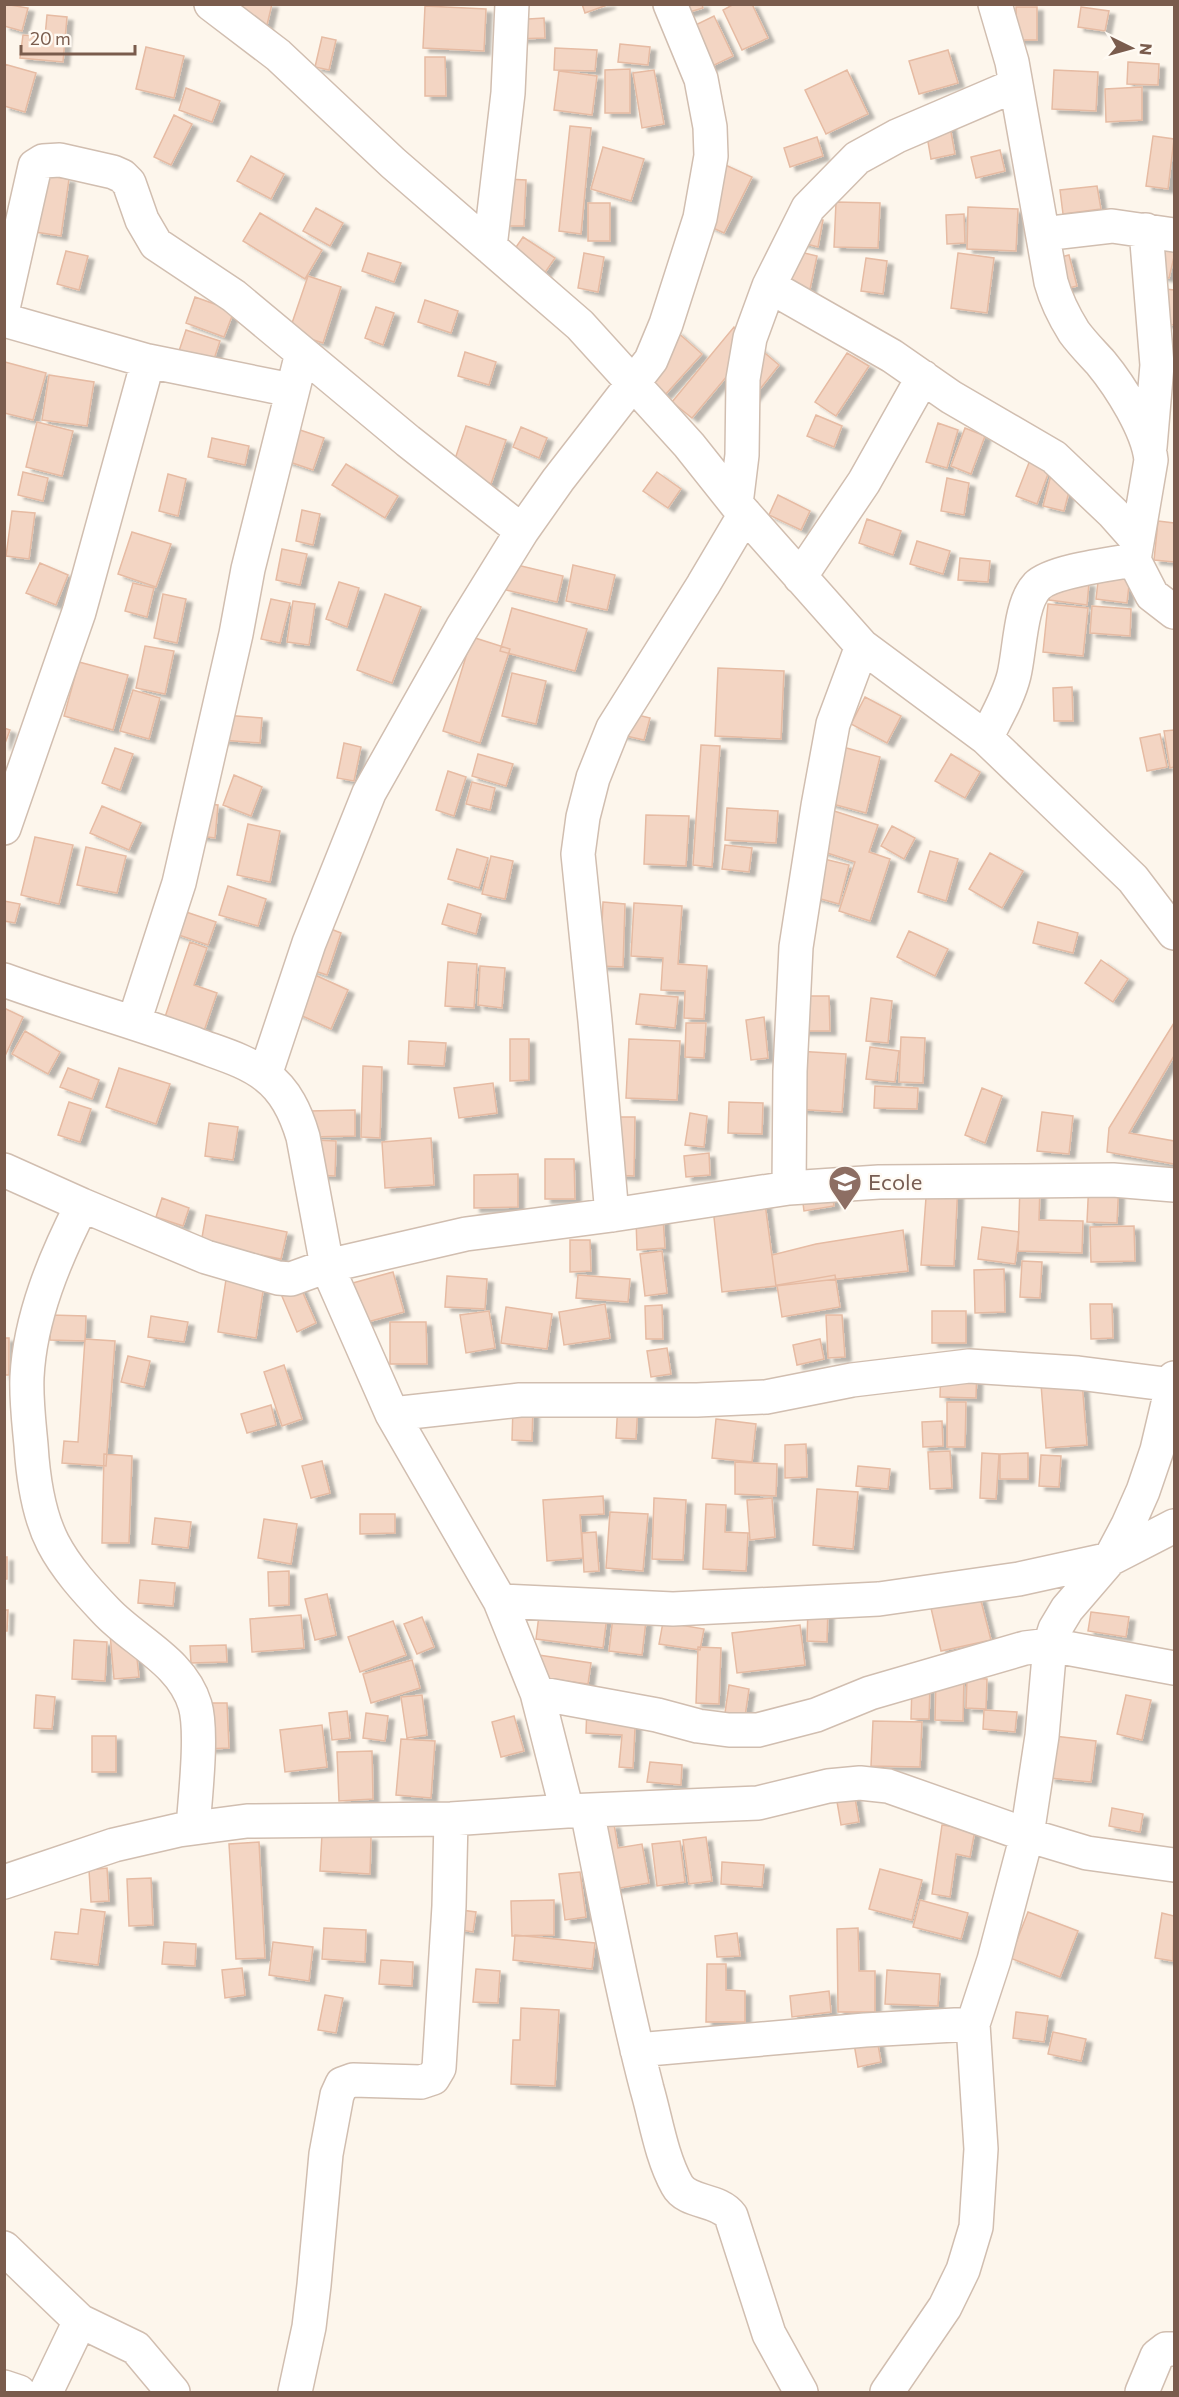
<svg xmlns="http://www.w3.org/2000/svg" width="1179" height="2397" font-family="Commissioner,sans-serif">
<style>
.building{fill:#f3d5c3;stroke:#e6bba3;stroke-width:1.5;filter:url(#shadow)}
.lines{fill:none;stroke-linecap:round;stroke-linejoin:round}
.minor-casing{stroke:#d1beb0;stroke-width:36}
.minor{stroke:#fff;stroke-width:33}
.labels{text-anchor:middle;stroke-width:4.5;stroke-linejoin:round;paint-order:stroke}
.education-label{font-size:22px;fill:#785e54;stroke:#fffaf3;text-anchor:start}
</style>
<defs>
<filter id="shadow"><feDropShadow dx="6" dy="4" stdDeviation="1.5" flood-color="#0004"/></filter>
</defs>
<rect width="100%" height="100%" fill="#fdf6ec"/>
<!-- building -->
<path class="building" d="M4,4L28,8L22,31L4,26Z
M231,4H272L267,25L228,16Z
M582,4H610L585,13Z
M668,4H702L703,8L672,17Z
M734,4H752L768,38L742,50L723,10Z
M425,6L486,9L484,51L423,48Z
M1016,7H1037V40H1016Z
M1081,7L1109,11L1105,31L1078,27Z
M47,15L67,17L63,62L20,58L23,35L45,37Z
M714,16L733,56L698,73L679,33Z
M544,18L545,38L513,39L512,20Z
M322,37L336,40L329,70L315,67Z
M620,44L650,47L648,65L618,62Z
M146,47L184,56L174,98L136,89Z
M555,48L597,50L595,71L554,70Z
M948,50L958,83L919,94L909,61Z
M425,57H445L446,96H425Z
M1128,62L1159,64L1158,85L1127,84Z
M4,64L36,73L25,112L4,106Z
M630,69V113H605V70Z
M654,70L664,124L642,128L633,73Z
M847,70L868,114L826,134L805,90Z
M1054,70L1098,72L1096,111L1052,109Z
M559,71L597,76L592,115L554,110Z
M1142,87V120L1106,122L1105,89Z
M186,88L220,101L212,122L179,110Z
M174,115L192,124L171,165L154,157Z
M948,115L955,154L931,159L924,119Z
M570,126L591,128L581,234L559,231Z
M1153,136L1174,139L1168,189L1146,186Z
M817,137L823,156L790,167L784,148Z
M603,147L644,159L631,201L591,189Z
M1000,150L1005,171L976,178L971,157Z
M251,156L284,174L271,199L237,181Z
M721,163L752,177L724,233L693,219Z
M43,175L69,179L61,236L35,232Z
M507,179L526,180L524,226H505Z
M1097,186L1101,209L1063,214L1060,190Z
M836,202L880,203L878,248L834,247Z
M588,203H610V241H588Z
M968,207L1018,209L1016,251L967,249Z
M316,208L343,223L330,246L303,231Z
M260,213L322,250L305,279L243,241Z
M964,214L965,243L947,244L946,215Z
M804,217L823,220L818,247L799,242Z
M523,237L555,258L544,274L512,253Z
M1158,238L1174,243V257L1169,278L1148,273Z
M66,251L88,256L79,290L57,284Z
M796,251L817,256L809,294L788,290Z
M368,253L401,263L394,282L362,271Z
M584,253L604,257L598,292L578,288Z
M958,253L994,258L987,313L951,308Z
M1069,255L1077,286L1057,291L1049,260Z
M866,258L887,261L883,294L861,291Z
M308,276L341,287L323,343L289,332Z
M1165,289L1174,290V325L1161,323Z
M195,297L234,311L224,337L186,323Z
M425,300L458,311L451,333L418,322Z
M376,307L394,313L383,345L365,338Z
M734,327L779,365L753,398L727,376L692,418L672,402Z
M186,330L220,341L213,362L179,351Z
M676,331L702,354L665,395L639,372Z
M465,352L496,362L489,385L458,376Z
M847,353L869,366L836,416L815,402Z
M1168,354L1174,355V379L1166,378Z
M5,362L46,373L33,420L4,413Z
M49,375L94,382L87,426L42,420Z
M816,415L842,426L834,447L807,436Z
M37,422L73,431L62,476L26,467Z
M938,423L958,430L947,468L926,462Z
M288,426L324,438L313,470L278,458Z
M466,426L506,440L491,484L451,471Z
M521,427L547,438L539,458L513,447Z
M965,428L985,436L971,474L951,466Z
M212,438L249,446L245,465L208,457Z
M1032,455L1052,463L1037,504L1016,496Z
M346,464L398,496L385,518L332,485Z
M1052,471L1073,476L1064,511L1043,506Z
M23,472L48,478L43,501L18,495Z
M657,472L681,489L668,508L643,491Z
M168,474L186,479L178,516L159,511Z
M947,478L969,483L964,515L941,511Z
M778,495L810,511L801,530L769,515Z
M302,510L320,514L313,545L296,541Z
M12,511L35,513L29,559L6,556Z
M867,519L901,531L893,555L859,543Z
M1158,521L1174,523V562L1154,560Z
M132,532L171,544L156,587L118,574Z
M917,541L950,551L943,574L910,564Z
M282,549L307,554L300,585L276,580Z
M960,558L990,561L988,582L958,580Z
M40,563L68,575L56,605L26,593Z
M513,564L563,576L557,602L506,590Z
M1100,564L1131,567L1127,603L1096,599Z
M573,565L615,575L607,610L566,601Z
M1052,579L1089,583L1087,605L1049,600Z
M339,582L359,588L347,627L326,619Z
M133,583L154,588L147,617L125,611Z
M163,594L186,599L177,643L154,638Z
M385,594L421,607L392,683L357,670Z
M271,599L290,603L280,643L261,639Z
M293,601L315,604L309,645L287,642Z
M1048,604L1088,608L1083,656L1043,652Z
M1092,606L1131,609L1130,636L1090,633Z
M512,608L587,629L575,671L500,651Z
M472,637L510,649L480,743L443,731Z
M145,646L174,651L165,694L136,688Z
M79,662L128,675L113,730L64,716Z
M718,668L784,671L781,739L715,736Z
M512,673L546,681L536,724L502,716Z
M1072,687L1073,721H1054L1053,688Z
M133,690L160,698L149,739L120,731Z
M865,697L901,716L887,743L851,724Z
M622,711L650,718L644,740L617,734Z
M224,715L262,718L260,743L222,740Z
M4,728L10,730L4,746Z
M1174,730V767L1170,768L1164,731Z
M1160,734L1167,767L1147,771L1140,738Z
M344,743L361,747L354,781L337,778Z
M701,745L720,746L712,867L693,865Z
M839,746L880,757L866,813L825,802Z
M115,748L133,754L120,790L102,783Z
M478,754L513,764L506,786L472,776Z
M951,754L980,772L965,798L935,781Z
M448,771L466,777L454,816L436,810Z
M234,775L262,787L251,816L223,805Z
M472,782L495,788L490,810L466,804Z
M195,803L218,805L215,838L191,835Z
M102,806L141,823L129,850L90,833Z
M727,808L778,811L776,843L725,840Z
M831,810L878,825L869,852L890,859L870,921L839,911L855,862L818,850Z
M646,815L689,816L686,866L644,864Z
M248,824L280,831L270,882L237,875Z
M892,826L915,838L904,859L881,846Z
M35,837L73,845L59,904L21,895Z
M725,845L752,848L749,872L722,869Z
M86,847L126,856L117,893L77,885Z
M457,849L488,858L479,888L448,879Z
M930,851L958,859L946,901L918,892Z
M990,853L1023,871L1002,908L969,889Z
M491,856L513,861L505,899L482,894Z
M820,858L849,865L839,904L810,896Z
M228,886L266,899L258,926L219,915Z
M4,901L20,904L15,923L4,921Z
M603,902L625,904L623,967L600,966Z
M634,903L682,906L678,964L707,966L704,1019L684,1018L685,991L661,990L663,958L631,956Z
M448,904L481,914L476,934L442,924Z
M177,909L216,922L208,945L170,932Z
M1038,922L1078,933L1073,953L1033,943Z
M318,924L341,933L327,975L303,967Z
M909,931L948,949L935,976L897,957Z
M190,942L207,948L194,985L217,993L203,1034L164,1020Z
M1101,960L1128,979L1113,1002L1085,983Z
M448,962L477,964L474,1008L445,1006Z
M480,966L505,968L502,1008L478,1005Z
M304,970L348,990L331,1029L287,1009Z
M640,994L678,997L675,1028L636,1024Z
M800,996H829L830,1031H800Z
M871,998L892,1001L888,1043L866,1041Z
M4,1008L23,1017L5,1056L4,1055Z
M764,1017L768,1058L751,1060L746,1020Z
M686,1023H706L704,1058L685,1057Z
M1174,1023V1056L1129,1133L1174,1141V1164L1107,1152L1109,1128Z
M25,1031L60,1052L48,1074L12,1054Z
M901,1037L925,1038L923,1083L899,1082Z
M510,1039H529V1080L510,1081Z
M629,1039L680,1041L677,1100L626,1098Z
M409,1041L446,1043L444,1066L408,1064Z
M870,1047L899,1051L895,1082L866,1079Z
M796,1051L846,1054L842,1112L793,1109Z
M363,1066L382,1067L380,1138L361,1137Z
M68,1068L99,1080L92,1099L60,1087Z
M119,1068L170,1084L156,1124L106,1107Z
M493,1083L497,1113L459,1118L454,1088Z
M875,1086L918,1088L917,1109L874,1108Z
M982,1088L1002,1096L985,1143L965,1135Z
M69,1102L91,1109L80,1142L58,1135Z
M729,1102L763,1103L762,1134L728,1133Z
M355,1110V1136L309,1137V1111Z
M1042,1112L1073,1116L1069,1154L1037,1151Z
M690,1113L707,1116L704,1147L685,1145Z
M611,1117H635L634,1176L610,1175Z
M209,1123L238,1127L233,1160L205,1156Z
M431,1138L434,1185L385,1188L382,1142Z
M315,1140L336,1141L335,1176L314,1175Z
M709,1153L710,1175L686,1177L684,1156Z
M545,1159H574L575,1199H545Z
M518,1174V1207L474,1208V1175Z
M1089,1180L1119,1181L1117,1223L1087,1222Z
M958,1183L954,1266L921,1265L927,1184Z
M831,1184L834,1206L804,1211L801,1188Z
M1020,1185L1040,1186L1039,1220L1083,1221L1082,1253L1018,1251Z
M764,1196L776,1286L722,1292L713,1208Z
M162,1198L189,1208L183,1226L156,1217Z
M206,1215L287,1232L281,1259L201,1243Z
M663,1217L665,1248L637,1250L636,1219Z
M1134,1226L1135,1261L1091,1262L1090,1227Z
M982,1227L1019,1232L1015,1264L978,1259Z
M903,1230L908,1271L776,1286L772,1255L816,1244Z
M570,1240H590L591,1271L570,1272Z
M662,1251L667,1293L645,1296L640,1254Z
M1022,1261L1042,1262L1040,1298L1020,1297Z
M1004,1269L1005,1312L975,1313L974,1270Z
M393,1272L404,1312L360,1324L349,1284Z
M227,1273L265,1278L256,1338L218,1332Z
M578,1275L630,1279L628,1302L576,1298Z
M835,1275L840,1307L782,1317L777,1285Z
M447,1276L487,1279L485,1309L445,1307Z
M300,1286L316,1323L297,1332L281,1294Z
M605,1304L610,1338L564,1345L559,1312Z
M1090,1304H1112L1113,1338L1091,1339Z
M662,1305L663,1339H646L645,1306Z
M506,1307L552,1314L547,1349L501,1343Z
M489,1311L495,1348L466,1353L460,1315Z
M932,1311H966V1343H932Z
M51,1315L86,1316L85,1341L50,1340Z
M826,1315H842L845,1357L828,1358Z
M151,1316L188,1322L184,1342L148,1337Z
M390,1322H426L427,1364H390Z
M4,1338H9V1375H4Z
M85,1339L115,1341L106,1466L62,1463L64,1441L78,1442Z
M820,1339L824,1359L797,1365L793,1345Z
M667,1348L671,1374L651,1377L647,1351Z
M128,1356L150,1361L144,1387L121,1382Z
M284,1365L302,1419L282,1426L264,1372Z
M941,1365L977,1366L976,1398L940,1397Z
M1082,1381L1087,1445L1046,1448L1041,1384Z
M947,1402H966L965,1447H947Z
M618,1403L638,1404L636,1439L616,1438Z
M271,1405L276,1425L247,1433L241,1414Z
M513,1407H533L532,1441L512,1440Z
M716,1419L756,1424L752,1462L712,1458Z
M942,1421L943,1446L923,1447L922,1422Z
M806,1444L807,1477L785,1478V1445Z
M950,1451L952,1488L930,1489L928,1452Z
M982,1453L999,1454L996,1499L980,1498Z
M1028,1453V1479H1000V1454Z
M104,1454L132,1456L129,1543H102Z
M1041,1455L1061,1456L1059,1487L1039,1486Z
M322,1461L330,1493L311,1498L302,1466Z
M735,1462L777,1464L776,1496L735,1494Z
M858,1466L890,1469L888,1489L856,1486Z
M817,1489L858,1492L853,1549L813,1545Z
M603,1496L604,1514L580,1515L583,1558L547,1561L543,1500Z
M654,1498L686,1500L683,1560L652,1559Z
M772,1498L775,1537L750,1540L747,1500Z
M706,1504L726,1505L725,1532L748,1533L746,1571L703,1569Z
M610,1512L648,1514L643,1571L606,1568Z
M360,1514H395V1533L360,1534Z
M155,1518L191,1522L188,1548L152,1544Z
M264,1519L297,1524L291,1564L258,1558Z
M596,1532L599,1571L584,1572L582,1533Z
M4,1557H7V1579H4Z
M289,1571V1605L269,1606L268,1572Z
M140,1580L175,1583L173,1606L138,1603Z
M327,1594L336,1635L315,1640L305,1599Z
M980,1597L991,1640L941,1651L931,1608Z
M540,1607L607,1616L603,1648L536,1639Z
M808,1607H828L827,1642L807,1641Z
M4,1610H8L7,1631H4Z
M1091,1612L1129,1617L1126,1637L1088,1631Z
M301,1615L304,1648L252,1652L250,1619Z
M422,1617L434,1647L417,1654L404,1624Z
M613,1617L646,1621L642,1655L609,1651Z
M393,1621L406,1655L360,1672L348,1637Z
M663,1622L704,1629L700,1650L659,1644Z
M800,1625L805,1665L737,1673L732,1633Z
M134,1631L139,1677L114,1679L110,1634Z
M74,1640L107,1642L105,1681L72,1679Z
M226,1645L227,1662L191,1663L190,1646Z
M698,1647L721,1648L719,1704L696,1703Z
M532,1654L591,1663L588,1684L529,1676Z
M412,1660L420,1688L371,1703L363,1674Z
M936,1677L964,1678L963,1721L935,1720Z
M967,1678L987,1679L986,1709L966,1708Z
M912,1684H930L929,1719H911Z
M729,1685L749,1689L744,1723L724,1720Z
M36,1695L55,1697L52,1729L34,1728Z
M422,1695L427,1735L407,1738L401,1697Z
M1126,1695L1151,1700L1142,1740L1117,1734Z
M202,1703H227L229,1748L205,1749Z
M587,1706L636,1708L633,1768L619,1767L622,1735L586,1733Z
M984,1710L1017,1712L1015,1732L983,1729Z
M347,1711L350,1738L332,1740L329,1713Z
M366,1713L388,1716L385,1741L363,1738Z
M514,1716L524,1751L501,1757L492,1722Z
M873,1721L922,1722L920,1767L871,1766Z
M322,1725L327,1767L285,1772L280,1730Z
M92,1736H116V1772H92Z
M1054,1736L1096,1741L1091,1782L1049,1778Z
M401,1739L435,1741L431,1798L396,1795Z
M372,1751L373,1799L339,1801L337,1752Z
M650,1762L682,1765L681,1785L647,1782Z
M854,1792L859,1822L841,1825L836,1796Z
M1112,1808L1143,1814L1140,1832L1109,1826Z
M614,1824L618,1848L642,1844L649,1883L603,1891L593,1827Z
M942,1825L975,1830L970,1857L956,1854L950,1897L932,1894Z
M322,1834L371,1837L370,1874L320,1871Z
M706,1837L712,1881L689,1884L683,1840Z
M680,1841L685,1882L657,1886L652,1844Z
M259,1842L265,1958L236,1959L229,1844Z
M722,1862L764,1865L762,1887L721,1884Z
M107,1868L109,1901L91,1902L89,1870Z
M880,1869L922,1880L912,1920L869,1909Z
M580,1872L586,1917L565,1920L559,1874Z
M151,1878L153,1925L129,1926L127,1879Z
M554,1900V1935L512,1936L511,1901Z
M920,1900L968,1913L961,1939L913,1927Z
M446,1908L476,1912L473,1932L443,1927Z
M81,1909L105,1912L98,1965L51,1959L55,1932L78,1934Z
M1028,1912L1078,1931L1060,1977L1010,1958Z
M1162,1913L1174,1916L1173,1961L1155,1958Z
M324,1928L366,1930L365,1962L322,1959Z
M858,1928L859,1971H875V2012H838L837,1929Z
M737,1933L740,1956L717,1957L715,1936Z
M515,1935L595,1943L592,1969L513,1960Z
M164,1942L196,1944L195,1966L162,1964Z
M273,1942L313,1947L309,1981L269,1975Z
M381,1960L413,1962L412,1986L379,1984Z
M707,1964H726V1990L745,1991V2022H706Z
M242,1968L245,1995L225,1998L222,1970Z
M476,1969L500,1971L498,2003L473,2002Z
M887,1970L940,1974L938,2006L885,2004Z
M829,1991L831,2012L792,2017L790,1996Z
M325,1995L343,1998L336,2033L318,2030Z
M521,2008L559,2010L555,2086L511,2084L513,2040H520Z
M1016,2012L1048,2016L1044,2042L1013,2038Z
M875,2027L881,2062L858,2067L852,2032Z
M1053,2032L1086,2039L1081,2061L1048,2054Z"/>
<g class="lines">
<defs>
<path id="minor" d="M211,4L278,55L393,163L580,325L689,445L736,504L862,646L986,738L1133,879L1174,933
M995,4L1012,62L1051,282C1056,300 1064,316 1074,332C1082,343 1092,353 1101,363C1120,386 1148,430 1151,460L1134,560L1152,595L1174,612
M1146,230L1157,365L1150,447
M1043,234L1112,226L1174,235
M490,247L508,93L512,4
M769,286L892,356L951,397L1054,457L1113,513L1137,540
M4,304L35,166L43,161L60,160L113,172L122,176L129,183L142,220L156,244L234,296L408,441L522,531
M4,320L148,361L291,390
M736,504L742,455L743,379L750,338L769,286L808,208L857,158L897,136L1016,85
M800,577L864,482L923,377
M986,738C996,718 1009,696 1014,675C1020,650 1020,604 1037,586C1052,571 1112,564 1134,560
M4,828L79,612L148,361
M4,980C67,1003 132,1021 195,1044C218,1053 246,1060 266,1076C286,1091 296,1113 303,1137L327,1266L392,1414L500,1601L537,1693L567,1811
M134,1022L179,883L236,634L248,569L302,353
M265,1075L309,943L369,793L462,628L522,531L558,480L651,360L666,324L700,218L711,156L710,127L701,79L670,4
M4,1170L82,1205L206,1257L278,1278L291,1279L327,1266L466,1234L612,1215L789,1188L879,1182L1026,1181L1113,1180L1174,1185
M789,1188L790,1071L796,947L818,806L833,724L862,646
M82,1205C55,1258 30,1317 27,1377C26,1400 29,1423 31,1445C33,1477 38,1514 53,1543C66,1568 86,1590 106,1611C135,1642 182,1661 195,1705C203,1732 195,1798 193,1828
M612,1215L595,1021L578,854L583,817L593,778L613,728L703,585L745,514
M392,1414L520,1400H697L766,1397L852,1380L969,1366L1078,1373L1173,1385
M500,1601L673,1609L879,1599L1019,1579L1110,1559L1174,1526
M537,1693L657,1715L698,1726L729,1730H758L816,1715L870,1693L1025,1648L1050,1645L1174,1668
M587,1811C606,1904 623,1997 647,2089C656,2120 661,2156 677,2185C687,2204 718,2198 731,2216L769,2334L801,2392
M4,1882L114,1845L179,1830L247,1821L451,1819L567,1811L758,1803L828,1786L860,1783L888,1786L1027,1835L1087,1853L1174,1865
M637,2050L865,2030L973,2024
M4,2248L80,2321L136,2348L173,2392
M4,2387L19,2392
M46,2392L80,2321
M295,2392L309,2327L314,2285L326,2154L337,2095L342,2084L353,2080L421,2082L433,2078L439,2068L449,1906L451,1819
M887,2392L945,2307L963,2270L976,2227L981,2149L973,2024L994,1960L1027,1835L1042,1736L1050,1645L1055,1629L1067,1609L1110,1559L1128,1525L1143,1491L1157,1450L1174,1378
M1142,2392L1157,2356L1166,2349H1174"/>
</defs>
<!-- minor casing -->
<use href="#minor" class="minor-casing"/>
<!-- minor -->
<use href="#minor" class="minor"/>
</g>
<!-- icons -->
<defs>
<symbol id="school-pin" viewBox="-11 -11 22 30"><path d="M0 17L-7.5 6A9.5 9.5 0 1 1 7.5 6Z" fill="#8d6e63" stroke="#fffaf3"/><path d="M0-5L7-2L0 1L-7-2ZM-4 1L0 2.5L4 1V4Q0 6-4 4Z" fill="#fff"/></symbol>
</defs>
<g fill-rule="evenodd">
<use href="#school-pin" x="826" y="1163" width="38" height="52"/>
</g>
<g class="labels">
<!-- education labels -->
<g class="education-label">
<text x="868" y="1190">Ecole</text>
</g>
</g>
<!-- border -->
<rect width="1179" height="2397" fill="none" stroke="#7a5c4d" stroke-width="12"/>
<!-- north arrow -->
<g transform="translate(1131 48) rotate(95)" stroke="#fffaf3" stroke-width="4.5" paint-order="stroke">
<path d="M0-4.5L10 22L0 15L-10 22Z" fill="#7a5c4d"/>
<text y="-9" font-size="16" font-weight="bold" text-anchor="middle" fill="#7a5c4d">N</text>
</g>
<!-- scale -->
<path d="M21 45v9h114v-9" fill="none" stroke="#7a5c4d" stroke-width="3"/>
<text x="30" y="45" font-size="18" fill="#7a5c4d" stroke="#fffaf3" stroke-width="4.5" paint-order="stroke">20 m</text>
</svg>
